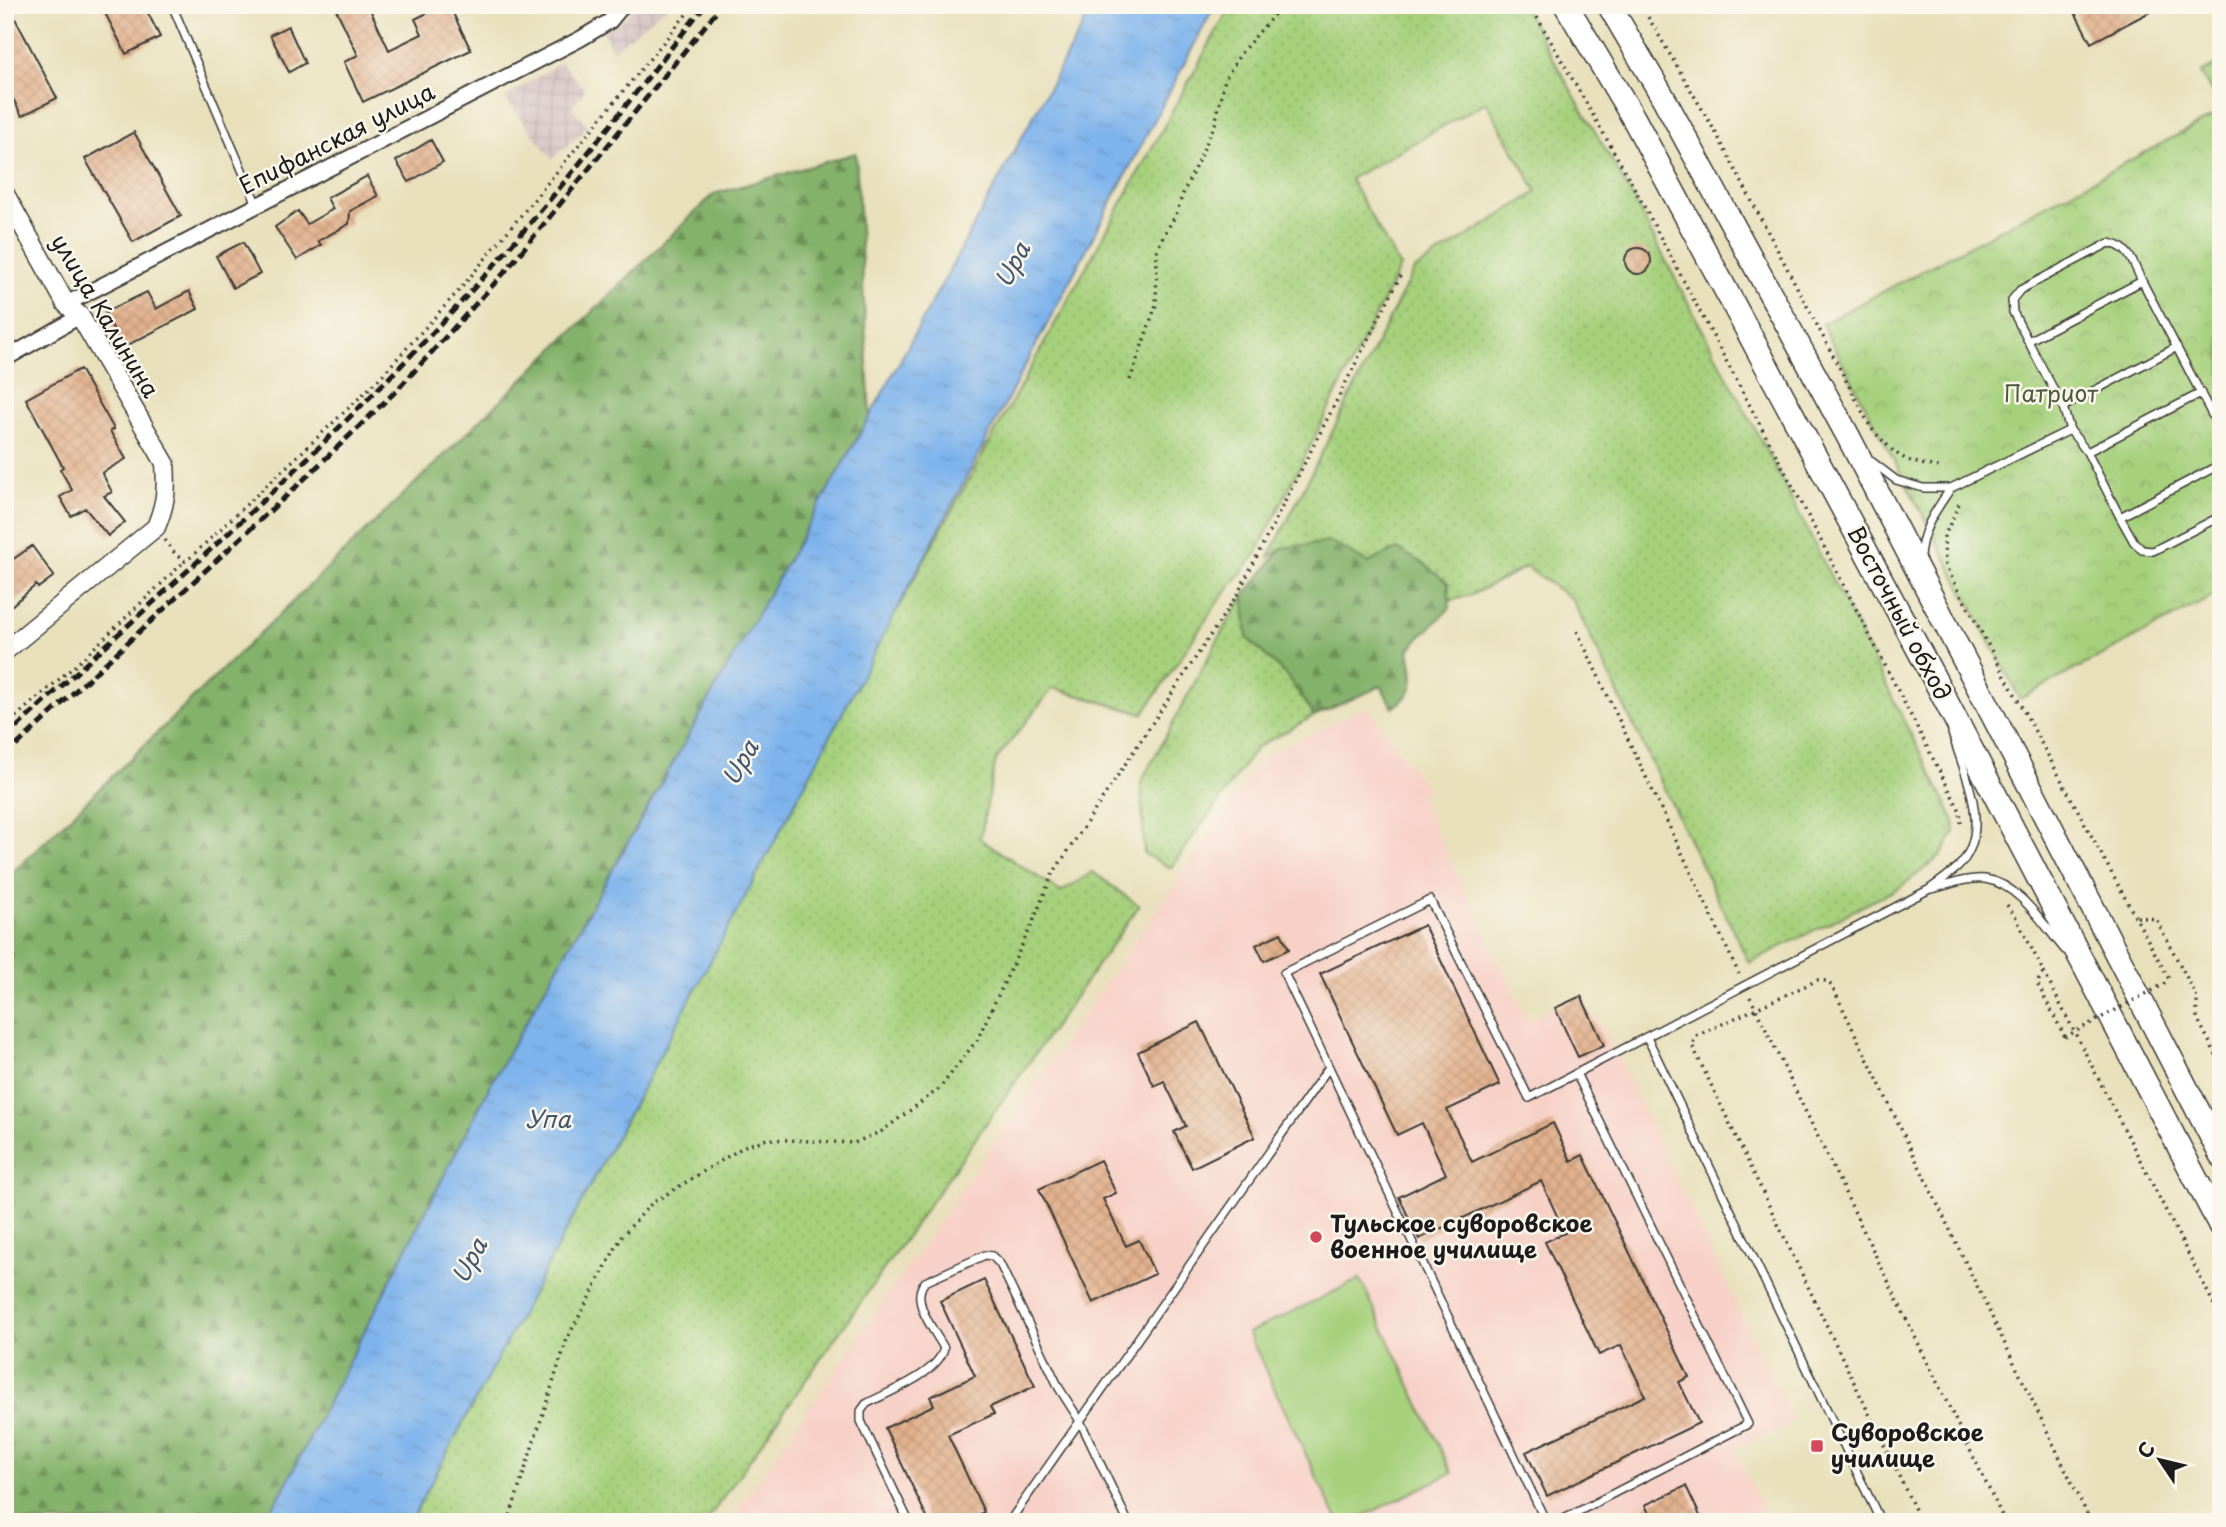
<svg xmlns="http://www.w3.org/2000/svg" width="2226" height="1527" font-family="'Playpen Sans',sans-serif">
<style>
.built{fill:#f7d1c7}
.industrial{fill:url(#industrial-grid)}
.grass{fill:url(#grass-dots);stroke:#61764c;stroke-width:2}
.forest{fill:url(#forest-firs);stroke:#506744;stroke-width:2}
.park{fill:url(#park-crowns);stroke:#61764c;stroke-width:2}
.pitch{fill:#a6d07b;stroke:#61764c;stroke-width:2}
.water{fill:url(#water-ripples);stroke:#4d6884;stroke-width:2}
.building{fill:url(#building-cross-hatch)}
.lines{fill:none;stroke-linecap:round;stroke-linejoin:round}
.service-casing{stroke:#3b3934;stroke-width:10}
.minor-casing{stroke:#3b3934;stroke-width:18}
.tertiary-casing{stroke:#3b3934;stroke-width:21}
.primary-casing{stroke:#3b3934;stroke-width:26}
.path{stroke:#3b3934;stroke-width:3.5;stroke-dasharray:2 5;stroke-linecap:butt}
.service{stroke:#fff;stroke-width:7}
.minor{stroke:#fff;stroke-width:14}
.tertiary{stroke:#fff;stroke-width:18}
.primary{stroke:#fff;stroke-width:23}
.rail{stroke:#1c1c1c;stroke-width:5;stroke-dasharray:10 5;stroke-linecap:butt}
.path-bridge{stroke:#3b3934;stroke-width:3.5;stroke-dasharray:2 5;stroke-linecap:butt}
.poi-dot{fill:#d1495b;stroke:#fbf7ec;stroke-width:2.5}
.labels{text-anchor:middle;stroke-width:5;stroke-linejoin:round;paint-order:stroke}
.street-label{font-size:23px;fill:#1c1c1c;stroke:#fbf7ec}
.park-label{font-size:23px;fill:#4c5b3d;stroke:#fbf7ec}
.poi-label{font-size:23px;font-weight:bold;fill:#1c1c1c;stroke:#fbf7ec;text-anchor:start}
.water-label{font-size:24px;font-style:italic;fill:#43586f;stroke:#fbf7ec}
</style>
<defs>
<pattern id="industrial-grid" width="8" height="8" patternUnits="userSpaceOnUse" patternTransform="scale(1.75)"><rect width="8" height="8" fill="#d2bfc0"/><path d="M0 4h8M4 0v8" fill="none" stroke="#b4a4a4"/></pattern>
<pattern id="grass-dots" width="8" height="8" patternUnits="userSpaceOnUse" patternTransform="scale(1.75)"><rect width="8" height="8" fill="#a6d07b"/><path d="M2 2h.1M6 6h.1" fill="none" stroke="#8eb26a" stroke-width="1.8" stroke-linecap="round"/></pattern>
<pattern id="forest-firs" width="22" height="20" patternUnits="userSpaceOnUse" patternTransform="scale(1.75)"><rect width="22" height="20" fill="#84b26b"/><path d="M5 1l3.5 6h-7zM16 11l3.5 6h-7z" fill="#6b9057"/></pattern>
<pattern id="park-crowns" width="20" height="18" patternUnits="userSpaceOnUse" patternTransform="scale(1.75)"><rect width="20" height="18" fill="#a6d07b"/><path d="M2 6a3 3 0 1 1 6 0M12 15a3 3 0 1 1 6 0" fill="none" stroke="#8eb26a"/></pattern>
<pattern id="water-ripples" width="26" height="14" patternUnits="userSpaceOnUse" patternTransform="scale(1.75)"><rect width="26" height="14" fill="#7eb3ec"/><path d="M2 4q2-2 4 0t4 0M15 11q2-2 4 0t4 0" fill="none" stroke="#6c99ca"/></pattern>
<pattern id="building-cross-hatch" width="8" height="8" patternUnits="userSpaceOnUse" patternTransform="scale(1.75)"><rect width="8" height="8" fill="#e2b18d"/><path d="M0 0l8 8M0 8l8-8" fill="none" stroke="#c19879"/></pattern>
</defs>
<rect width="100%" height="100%" fill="#fbf7ec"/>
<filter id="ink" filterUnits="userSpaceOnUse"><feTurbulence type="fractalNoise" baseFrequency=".0143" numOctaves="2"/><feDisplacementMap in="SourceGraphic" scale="14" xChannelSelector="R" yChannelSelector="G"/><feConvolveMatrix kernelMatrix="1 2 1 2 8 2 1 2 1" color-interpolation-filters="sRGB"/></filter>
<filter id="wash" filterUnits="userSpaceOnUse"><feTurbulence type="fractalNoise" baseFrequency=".00686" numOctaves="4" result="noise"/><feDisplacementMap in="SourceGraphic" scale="28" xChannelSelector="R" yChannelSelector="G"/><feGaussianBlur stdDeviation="1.57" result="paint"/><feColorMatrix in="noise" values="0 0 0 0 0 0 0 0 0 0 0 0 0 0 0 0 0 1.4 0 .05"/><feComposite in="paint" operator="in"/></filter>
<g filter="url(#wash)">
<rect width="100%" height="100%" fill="#e8e0bb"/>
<!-- built -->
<path class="built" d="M1367,707L1426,787L1421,799L1527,1020L1582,996L1616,1053L1793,1421L1734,1450L1769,1522H729L1263,757Z"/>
<!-- industrial -->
<path class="industrial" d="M634,5H669L613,50L602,31L623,20Z
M561,62L585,90L571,107L589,126L552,159L505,98Z"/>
<!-- grass -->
<path class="grass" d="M1231,5H1522L1623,180L1773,463L1954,819L1955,832L1941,856L1899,888L1749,963L1572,599L1526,567L1471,595L1450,601L1448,582L1368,563L1331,542L1285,548L1269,557L1414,270L1537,192L1486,102L1350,179L1400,267L1256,554L1215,606L1143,714L1053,688L996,760L980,839L1061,892L1093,872L1139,906L706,1522H393Z
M1244,596L1247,638L1287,676L1314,716L1257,747L1171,868L1144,854L1141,782L1222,632Z"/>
<!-- forest -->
<path class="forest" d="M856,153L870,416L492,1082L283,1490L264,1522H5V880L714,194Z
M1331,542L1368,563L1397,549L1424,564L1448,583L1450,608L1417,640L1409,650C1414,677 1418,692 1393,708L1381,686L1314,716L1287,676L1247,638L1244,596L1282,548Z"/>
<!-- park -->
<path class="park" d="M2221,62V110L2201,73Z
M2221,112V592L2020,699L1822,324Z"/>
<!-- pitch -->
<path class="pitch" d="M1360,1279L1452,1473L1351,1522H1338L1248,1333Z"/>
<!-- water -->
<path class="water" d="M1094,5H1215L784,824L410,1522H264L283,1490L492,1082L870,416Z"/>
<g id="blocks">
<!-- building -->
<path class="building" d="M5,5H8L57,98L22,116L5,84Z
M101,5H144L160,37L126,54Z
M334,5H368L389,50L422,34L415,19L443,5H449L471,50L363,102L344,62L358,55Z
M2071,5H2163L2091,43Z
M288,26L305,63L289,72L270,35Z
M134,132L181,216L133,242L85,159Z
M431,140L443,162L409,182L396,161Z
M367,176L378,196L350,211L349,224L318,241L321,245L297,260L275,227L298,211L307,224L333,209L327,198Z
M243,242L260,274L233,288L216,256Z
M1625 261a13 13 0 1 1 26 0a13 13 0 1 1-26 0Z
M189,291L198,309L122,348L105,312L147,292L156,309Z
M80,369L114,429L110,431L126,459L102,473L112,492L104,496L125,522L108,536L85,508L71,516L60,497L72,490L60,469L63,467L26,399Z
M32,546L54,576L38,588L36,585L5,611V565Z
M1424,925L1500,1085L1447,1110L1472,1162L1553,1123L1571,1161L1583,1155L1689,1377L1679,1382L1699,1423L1547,1496L1526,1452L1645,1396L1621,1345L1599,1355L1545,1242L1565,1233L1541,1181L1419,1239L1399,1197L1446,1174L1422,1123L1397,1135L1320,974Z
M1281,933L1289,949L1264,961L1256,945Z
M1581,996L1604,1045L1578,1057L1555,1008Z
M1199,1022L1255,1137L1192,1168L1174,1132L1186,1126L1164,1081L1154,1086L1138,1052Z
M1100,1160L1116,1193L1103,1199L1126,1246L1139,1240L1155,1274L1093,1303L1039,1189Z
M984,1280L1035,1386L990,1407L994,1414L948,1435L984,1512L963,1522H929L885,1428L934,1405L930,1397L975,1376L940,1301Z
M1686,1486L1703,1522H1653L1645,1505Z"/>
</g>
</g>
<g filter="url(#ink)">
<use href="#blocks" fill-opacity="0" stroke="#3b3934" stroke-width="2"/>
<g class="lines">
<defs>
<path id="service" d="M172,5L257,205
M2028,341L2013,312L2012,300L2020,290L2109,243C2130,246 2133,264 2142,281
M2063,407L2177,347
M2221,432L2142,281L2028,341L2063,407L2070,430L2087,452L2120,517L2221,464
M2087,452L2201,393
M1871,461L1896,480L1923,488H1951L2070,430
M2120,517L2134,542L2142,550L2153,551L2221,516
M1920,558C1921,530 1936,510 1951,488
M1932,889C1949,885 1968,877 1985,879C2020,884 2044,926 2065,950
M1647,1037L1881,1522
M909,1522L861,1421V1411L866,1404C888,1392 938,1374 944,1348C934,1330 909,1300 925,1282L985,1255L992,1256L1000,1264L1059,1388L1080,1421L1128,1522
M1009,1522L1329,1067
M1546,1522L1284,973L1430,900L1529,1098L1928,890C1938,883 1949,875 1958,867C1994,830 1964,774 1952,733
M1558,1522L1748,1424L1576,1073"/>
<path id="minor" d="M66,304L580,39L610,21L623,5
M5,359L80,316"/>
<path id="tertiary" d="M5,194L66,304L80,316L165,463C167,489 166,503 156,527L5,651"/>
<path id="primary" d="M1566,5L1634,119L1936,682L2221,1227
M1609,5L1663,97L1848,436L2221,1155"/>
</defs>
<!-- service casing -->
<use href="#service" class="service-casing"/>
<!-- minor casing -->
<use href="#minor" class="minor-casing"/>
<!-- tertiary casing -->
<use href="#tertiary" class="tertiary-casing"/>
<!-- primary casing -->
<use href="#primary" class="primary-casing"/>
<!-- path -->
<path class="path" d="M1530,5L1629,178L1800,500L1960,811L1961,823
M1641,5L1716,133L1871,428C1896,455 1901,462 1939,467
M1130,380L1156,305L1157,251L1163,236L1176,215L1182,196L1215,124L1225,79L1241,53L1273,16L1279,5
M1959,504L1944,537L1945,565L2170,981
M165,540L176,555L185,561L191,557L376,382L462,287L694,5
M1577,631L1739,974
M5,726L77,664L184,562
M2007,905L2015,916L2221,1318
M2137,917L2156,919L2197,997V1018L2221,1064
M2043,973L2037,983L2065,1037
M1750,997L2005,1522
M508,1522L567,1339L622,1236L652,1203L745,1146L767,1139L854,1143L882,1131L939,1089L977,1040L1032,924L1052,875L1237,595L1403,271
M1921,1522L1692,1045L1696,1036L1818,980L1826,981L1832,986L2091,1522"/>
<!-- service -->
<use href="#service" class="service"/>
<!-- minor -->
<use href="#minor" class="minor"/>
<!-- tertiary -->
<use href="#tertiary" class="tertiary"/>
<!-- primary -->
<use href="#primary" class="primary"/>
<!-- rail -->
<path class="rail" d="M5,738C151,603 302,471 438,327C534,225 619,114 705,5
M5,756L298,485L397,390L504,273L722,5"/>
<!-- path-bridge -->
<path class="path-bridge" d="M2065,1037L2170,981"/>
</g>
</g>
<!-- markers -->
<g class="poi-dot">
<circle cx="1316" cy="1237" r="7"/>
<rect x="1810" y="1439" width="14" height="14" rx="3.5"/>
</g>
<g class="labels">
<!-- street labels -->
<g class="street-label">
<text transform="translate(337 139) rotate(-27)" y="8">Епифанская улица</text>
<text transform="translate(105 316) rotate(59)" y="8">улица Калинина</text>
<text transform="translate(1899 613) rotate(62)" y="8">Восточный обход</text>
</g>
<!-- park labels -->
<g class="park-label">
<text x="2051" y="402">Патриот</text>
</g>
<!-- poi labels -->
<g class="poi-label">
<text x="1330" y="1232">Тульское суворовское<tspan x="1330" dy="26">военное училище</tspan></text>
<text x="1831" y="1441">Суворовское<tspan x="1831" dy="26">училище</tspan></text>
</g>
<!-- water labels -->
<g class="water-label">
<text transform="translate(1013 265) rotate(-62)" y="8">Upa</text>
<text transform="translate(741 763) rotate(-60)" y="8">Upa</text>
<text x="548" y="1128">Упа</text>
<text transform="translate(470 1261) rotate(-62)" y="8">Upa</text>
</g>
</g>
<!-- margin -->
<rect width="2226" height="1527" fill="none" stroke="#fbf7ec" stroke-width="28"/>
<!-- north arrow -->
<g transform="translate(2160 1460) rotate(305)" stroke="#fbf7ec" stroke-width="5" paint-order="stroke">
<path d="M0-5L12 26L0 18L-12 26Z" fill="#1c1c1c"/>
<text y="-10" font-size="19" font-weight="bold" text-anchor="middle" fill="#1c1c1c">С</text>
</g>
</svg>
